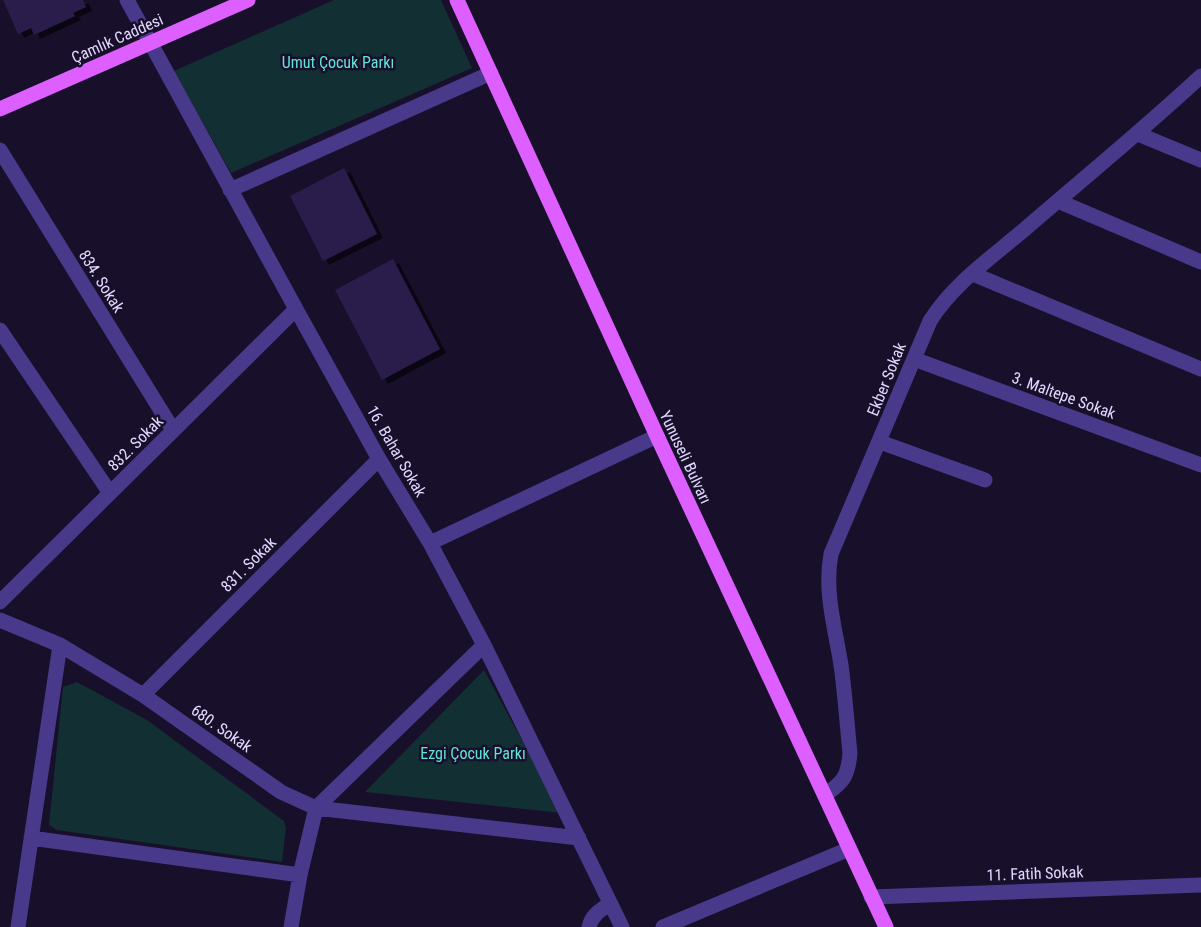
<svg xmlns="http://www.w3.org/2000/svg" width="1201" height="927" font-family="'Roboto Condensed',sans-serif">
<style>
.green{fill:#123034}
.building{fill:#2c1b4c;filter:url(#shadow)}
.lines{fill:none;stroke-linecap:round;stroke-linejoin:round}
.minor{stroke:#49398a;stroke-width:15}
.major{stroke:#dd5fff;stroke-width:15}
.labels{text-anchor:middle;stroke-width:5;stroke-linejoin:round;paint-order:stroke}
.street-label{font-size:16px;fill:#e3d8ff;stroke:#180f2a}
.park-label{font-size:16px;fill:#5fe5d9;stroke:#180f2a}
</style>
<defs>
<filter id="shadow"><feDropShadow dx="6" dy="4" stdDeviation="0" flood-color="#0009"/></filter>
</defs>
<rect width="100%" height="100%" fill="#180f2a"/>
<!-- green -->
<path class="green" d="M334,0H441L472,68L231,173L174,71Z
M484,670L561,813L365,792Z
M77,682L147,720L284,821L286,828L282,862L57,830L49,825L63,687Z"/>
<!-- building -->
<path class="building" d="M3,0H83L86,7L73,13L75,16L34,35L31,28L18,34Z
M344,168L377,234L323,261L290,196Z
M393,259L440,349L382,380L335,290Z"/>
<g class="lines">
<!-- minor -->
<path class="minor" d="M127,0L296,309L379,459L430,543L484,645L622,927
M1138,134L1201,160
M0,150L173,430
M230,190L491,73
M1058,201L1201,262
M973,274L1201,369
M0,330L110,493
M914,359L1201,465
M880,442L985,480
M430,543L657,436
M0,602L296,309
M0,620L60,645L143,695L281,792L316,808L300,875L291,927
M143,695L379,459
M825,795C843,782 848,777 850,753C847,724 845,694 841,665C835,627 824,592 831,554L930,321C953,284 991,258 1025,229C1084,178 1144,129 1201,76
M316,808L579,838
M316,808L484,645
M31,838L300,875
M871,897L1201,885
M18,927L60,645
M589,927C592,915 600,910 610,904
M663,927L849,849"/>
<!-- major -->
<path class="major" d="M457,0L657,436L886,927
M0,109L248,0"/>
</g>
<g class="labels">
<!-- street labels -->
<g class="street-label">
<text transform="translate(117 38) rotate(-24)" y="6">Çamlık Caddesi</text>
<text transform="translate(102 281) rotate(58)" y="6">834. Sokak</text>
<text transform="translate(886 379) rotate(-68)" y="6">Ekber Sokak</text>
<text transform="translate(1064 395) rotate(20)" y="6">3. Maltepe Sokak</text>
<text transform="translate(135 443) rotate(-45)" y="6">832. Sokak</text>
<text transform="translate(397 451) rotate(60)" y="6">16. Bahar Sokak</text>
<text transform="translate(686 457) rotate(65)" y="6">Yunuseli Bulvarı</text>
<text transform="translate(248 564) rotate(-45)" y="6">831. Sokak</text>
<text transform="translate(222 728) rotate(35)" y="6">680. Sokak</text>
<text transform="translate(1035 873) rotate(-2)" y="6">11. Fatih Sokak</text>
</g>
<!-- park labels -->
<g class="park-label">
<text x="338" y="68">Umut Çocuk Parkı</text>
<text x="473" y="759">Ezgi Çocuk Parkı</text>
</g>
</g>
</svg>
